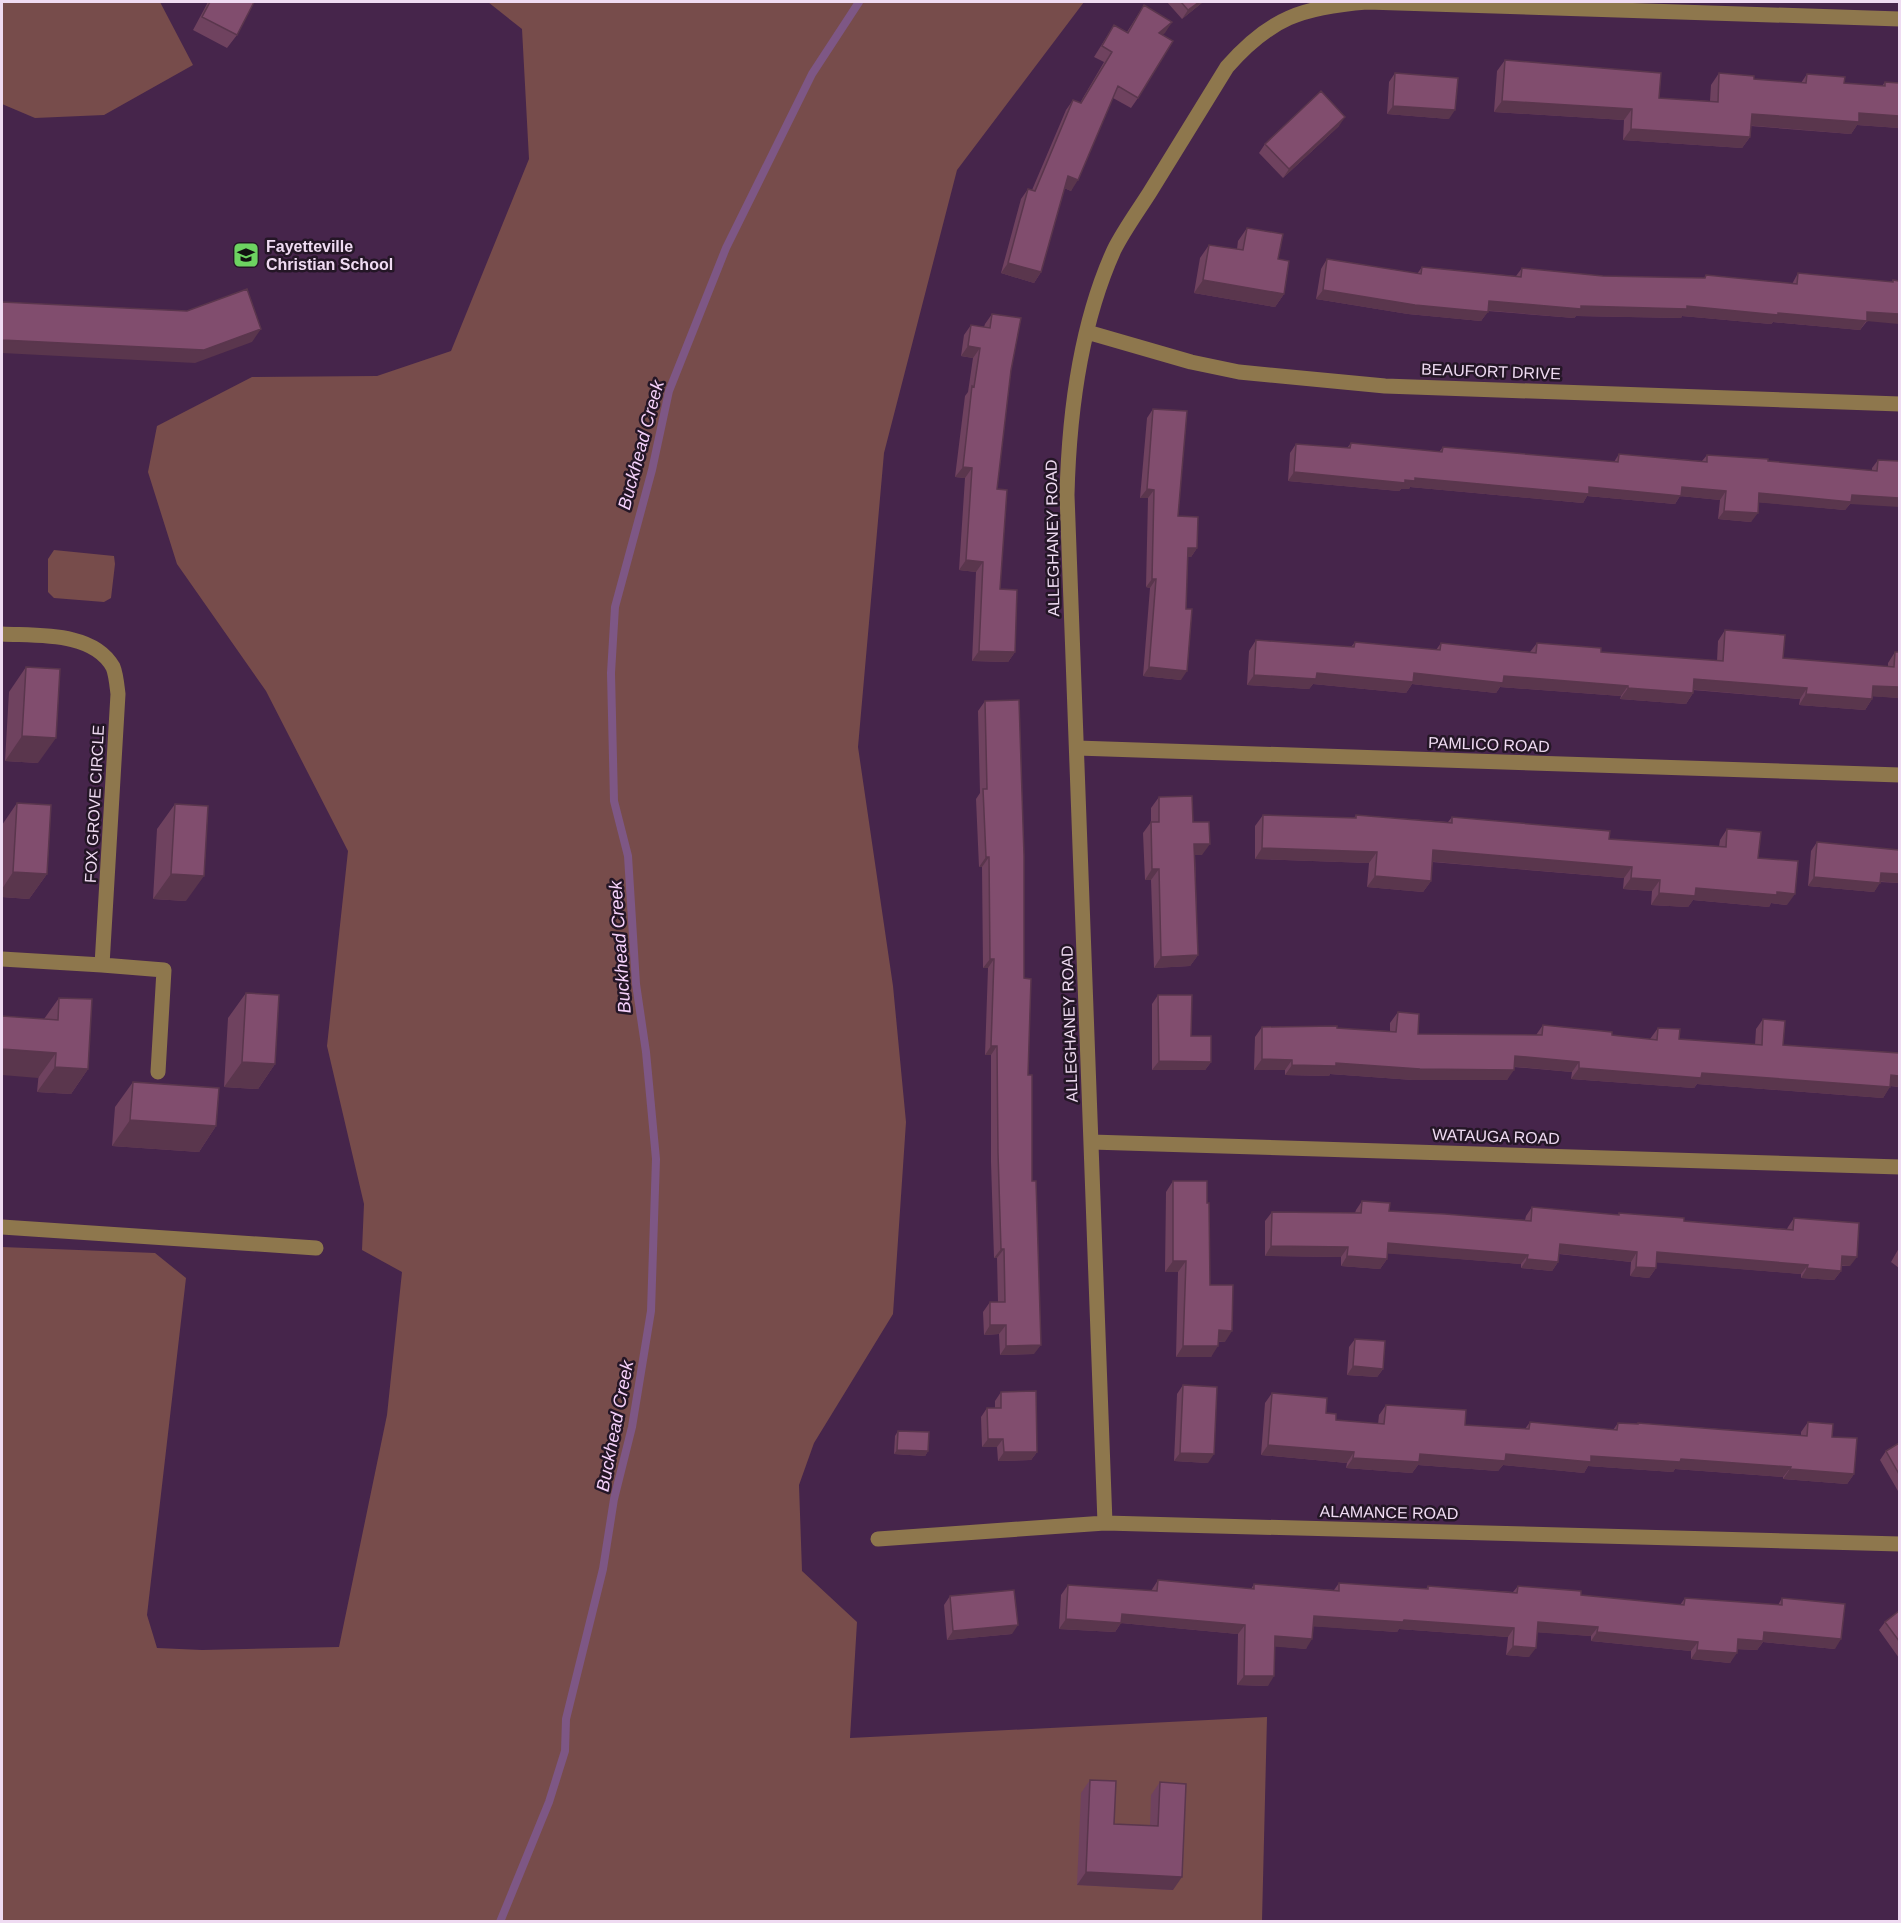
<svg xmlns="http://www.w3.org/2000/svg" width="1901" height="1923" font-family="Arial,sans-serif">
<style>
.green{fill:#774c4b}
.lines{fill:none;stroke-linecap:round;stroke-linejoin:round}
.stream{stroke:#7e5785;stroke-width:8}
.minor{stroke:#8e774d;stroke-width:15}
.wall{fill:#6f425f}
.shaded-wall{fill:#5a364d}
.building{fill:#814d6e;stroke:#5a364d;stroke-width:1.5}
.labels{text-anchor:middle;stroke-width:5;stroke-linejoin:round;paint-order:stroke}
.poi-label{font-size:16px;font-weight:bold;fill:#efdbf2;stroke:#241626;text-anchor:start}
.street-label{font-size:16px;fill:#efdbf2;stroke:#241626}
.water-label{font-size:18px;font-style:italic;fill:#f6d2fc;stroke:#241626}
</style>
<rect width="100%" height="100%" fill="#46254b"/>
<!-- green -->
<path class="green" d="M2,2H160L193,65L104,115L35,118L2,104Z
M488,2H1084L957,170L884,453L858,747L893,986L906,1122L893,1314L814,1443L799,1485L802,1571L857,1622L850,1738L1267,1717L1262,1921L2,1922V1247L155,1253L186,1278L147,1615L157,1648L202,1650L339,1647L387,1415L402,1272L362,1250L364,1204L327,1046L348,851L266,691L177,564L148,472L157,426L252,377L377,376L451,351L529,159L522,29Z
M54,550L114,556L115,564L111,598L104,602L54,598L48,592V559Z"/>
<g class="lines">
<!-- stream -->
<path class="stream" d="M500,1922L549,1802L565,1751L566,1719L603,1569L614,1499L632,1427L651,1311L656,1159L646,1052L636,984L628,856L614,801L611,673L615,607L652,470L669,391L726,248L812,74L859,2"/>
<!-- minor -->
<path class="minor" d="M1087,332L1191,362L1239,372L1385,386L1900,404
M2,634C36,636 93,631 113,667C116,674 117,686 118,694L102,965L2,959
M1077,748L1900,775
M102,965L164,970L158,1072
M1091,1142L1900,1167
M2,1227L316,1248
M1105,1523L1067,495C1069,413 1080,325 1114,250C1124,230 1138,211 1150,192C1176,150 1201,109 1227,67C1270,18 1302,7 1367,2L1900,19
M878,1539L1105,1523L1900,1544"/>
</g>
<!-- wall -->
<path class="wall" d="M208,2H254L237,35L227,48L193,30Z
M1167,2H1203L1182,19Z
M1144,5L1172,22L1162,35L1138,98L1131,108L1113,98L1071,191L1064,188L1041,272L1034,283L1001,273L1021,199L1028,189L1032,190L1066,110L1073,100L1080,103L1104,62L1094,57L1114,25L1127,32Z
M1505,60L1659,98L1710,101L1711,85L1719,73L1754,79L1801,83L1807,74L1844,83L1882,86L1885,82L1899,83V128L1857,125L1851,134L1751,126L1750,137L1742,148L1623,140L1624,120L1494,112L1497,71Z
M1395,73L1449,119L1387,114L1389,82Z
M1339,126L1283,178L1259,153L1265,144Z
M1247,228L1278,259L1284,294L1275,307L1194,293L1200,258L1209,245L1237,249L1238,241Z
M1327,259L1417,274L1422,267L1516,276L1522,268L1603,276L1704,278L1706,275L1792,284L1798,273L1891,282L1893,280L1899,281L1860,330L1773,322L1771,324L1682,316L1681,318L1576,316L1574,318L1488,311L1481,321L1408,314L1316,299L1321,269Z
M992,314L1011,370L997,489L1000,589L1015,652L1008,662L972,661L976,572L959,570L965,478L955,477L965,396L968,392L973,358L961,356L964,335L971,325L984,327L985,324Z
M1153,409L1178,516L1197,548L1191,557H1188L1181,680L1143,676L1150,588L1146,587L1148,498H1140L1147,418Z
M1351,443L1439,452L1443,447L1614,462L1619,454L1702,461L1707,455L1872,471V468L1878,460L1899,461L1850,504L1845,510L1758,502L1751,522L1718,519L1720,500L1680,496L1675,504L1587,496L1583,503L1410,487L1409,489H1401L1399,491L1288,481L1290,453L1296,444L1347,448Z
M1725,630L1783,658L1888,667V663L1895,652H1899V698L1873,696L1872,699L1865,710L1799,705L1800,699L1693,690V693L1686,704L1620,699L1621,696L1500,687L1496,693L1412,684L1406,693L1313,684L1309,689L1247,685L1249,651L1256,640L1351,647L1355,642L1436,650L1441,643L1530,652L1537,643L1601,652L1717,661L1718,641Z
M26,667L38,763L5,761L9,692Z
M985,701L1024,978L1032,1181L1034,1354L1000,1355L999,1334L984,1335L983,1312L990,1302H998L997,1258H994L991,1162V1055H985L988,968H983L982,867H979L976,799L980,793L978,711Z
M1159,797L1193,822L1202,855H1195L1198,955L1190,966L1154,968L1151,880H1145L1143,833L1151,822V808Z
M17,803L47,874L29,899L2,897V825Z
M175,804L186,901L153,899L157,829Z
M1263,815L1354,818L1356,815L1448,822L1452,817L1609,839L1719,846L1720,840L1727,829L1758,858L1787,905L1771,903L1769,907L1693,900L1688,907L1651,905L1652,891L1623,889L1624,878L1432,862L1431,881L1423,892L1367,887L1369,863L1255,859V826Z
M1817,842L1899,850V849V883L1880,882L1874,892L1808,886L1811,851Z
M246,993L275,1064L258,1089L224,1087L228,1018Z
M1158,995L1211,1062L1205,1070H1152V1004Z
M59,998L88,1069L71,1094L37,1092L44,1019Z
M1398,1012L1418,1034L1536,1035L1543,1025L1612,1035L1650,1039L1658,1028L1679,1039L1755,1045L1756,1029L1763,1019L1783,1045L1899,1053V1087L1890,1086L1883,1098L1697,1084L1694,1088L1571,1079L1572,1072L1514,1067L1507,1080H1413L1330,1074L1329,1076L1285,1075V1070H1254L1255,1037L1262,1027L1390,1031V1023Z
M133,1082L216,1126L199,1152L112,1146L115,1107Z
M1173,1181L1207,1203L1210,1285L1225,1342H1218L1211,1357H1176L1178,1272H1165L1166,1192Z
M1362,1201L1389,1211L1525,1220L1526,1216L1532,1207L1618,1215L1619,1213L1684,1221L1787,1229L1788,1227L1794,1218L1850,1266H1841V1271L1834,1280L1801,1278V1274L1656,1262V1268L1649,1278L1630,1276L1631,1262L1559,1254L1558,1262L1552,1271L1521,1268V1264L1387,1253V1259L1380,1269L1341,1266V1257L1265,1256V1221L1272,1212L1355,1213L1356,1210Z
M1899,1248V1268L1891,1262Z
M1355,1339L1383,1369L1377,1377L1347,1375L1349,1347Z
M1183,1385L1208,1463L1174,1461L1177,1394Z
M1001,1392L1037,1452L1031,1460L998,1461L997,1447H982L981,1417L987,1408H995V1401Z
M1272,1393L1326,1413L1336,1420L1378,1424L1379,1415L1386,1405L1465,1425L1525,1429L1530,1422L1613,1430L1618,1423L1637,1424L1638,1423L1801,1435V1432L1808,1422L1832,1437L1854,1474L1847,1484L1783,1479V1477L1675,1469L1673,1472L1588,1466L1584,1473L1503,1465L1498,1471L1418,1465L1412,1473L1346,1468L1347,1463L1261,1455L1265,1403Z
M898,1431L928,1451L925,1456L894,1454L895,1436Z
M1899,1443V1491H1898L1880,1460L1886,1451Z
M1158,1580L1251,1589L1254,1584L1334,1590L1339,1583L1426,1589L1428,1586L1513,1592L1518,1586L1581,1595L1680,1605L1685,1598L1778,1605L1782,1598L1835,1649L1763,1642L1757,1650L1737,1649L1730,1663L1691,1659V1651L1591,1641V1636L1537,1632L1529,1657L1506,1655L1508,1637L1399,1629L1397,1632L1313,1626L1306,1649L1275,1646L1268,1686L1237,1685L1238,1634L1121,1623L1115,1632L1059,1629L1061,1595L1068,1585L1151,1591Z
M950,1596L1012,1634L947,1640L944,1605Z
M1899,1611V1658L1879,1630L1885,1622Z
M1090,1780L1114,1824L1150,1826L1151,1795L1160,1782L1173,1890L1077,1885L1081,1793Z"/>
<!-- shaded-wall -->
<path class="shaded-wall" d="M1199,2H1203L1182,19L1188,10Z
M1172,22L1165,33L1152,44L1159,33Z
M1502,101L1632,109L1624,120L1494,112Z
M1393,106L1455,110L1449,119L1387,114Z
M1859,113L1899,116V128L1857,125L1851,134L1744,125L1752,114Z
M1345,117L1339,126L1283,178L1289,169Z
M1631,129L1750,137L1742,148L1623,140Z
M1068,176L1078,180L1071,191L1060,186Z
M1008,263L1041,272L1034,283L1001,273Z
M1203,280L1284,294L1275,307L1194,293Z
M1323,290L1488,312L1481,321L1408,314L1316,299Z
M1489,301L1581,306H1687L1778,313L1867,312L1899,314V324L1866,321L1860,330L1773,322L1771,324L1682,316L1681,318L1576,316L1574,318L1482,310Z
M261,329L252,342L195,363L2,353V340Z
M968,346L980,348L973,358L961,356Z
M963,467L972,468L965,478L955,477Z
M1294,472L1405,480L1415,478L1589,487H1682L1726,491L1720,500L1680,496L1675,504L1587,496L1583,503L1410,487L1409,489H1401L1399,491L1288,481Z
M1147,489L1154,490L1148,498H1140Z
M1759,493L1852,495L1899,498V507L1850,504L1845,510L1753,502Z
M1724,511L1758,513L1751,522L1718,519Z
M1188,548H1197L1191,557H1182Z
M966,560L983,562L976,572L959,570Z
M1152,579H1156L1150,588L1146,587Z
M979,651L1015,652L1008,662L972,661Z
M1149,667L1187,671L1181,680L1143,676Z
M1317,673H1414L1504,676L1628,686L1621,696L1500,687L1496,693L1412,684L1406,693L1313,684L1309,689L1247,685L1254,675Z
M1694,679L1807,688L1800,699L1687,689Z
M1873,686L1899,687V698L1866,696Z
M1628,688L1693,693L1686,704L1620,699Z
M1806,694L1872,699L1865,710L1799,705Z
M22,736L56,738L38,763L5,761Z
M1194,844H1210L1202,855H1187Z
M1262,848L1377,852L1369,863L1255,859Z
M1433,850L1632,867L1624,878L1425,861Z
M986,857H989L982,867H979Z
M1152,869H1159L1151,880H1145Z
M13,872L47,874L29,899L2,897V889Z
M1881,873L1899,874V883L1875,881Z
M171,874L204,876L186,901L153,899Z
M1375,876L1431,881L1423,892L1367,887Z
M1814,877L1880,883L1874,892L1808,886Z
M1631,878L1660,880L1652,891L1623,889Z
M1696,888L1777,892L1795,894L1787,905L1771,903L1769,907L1693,900L1688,907L1651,905L1659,893Z
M1198,955L1190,966L1154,968L1161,957Z
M990,959H994L988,968H983Z
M991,1046H997L991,1055H985Z
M2,1049L56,1053L38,1078L2,1075Z
M1515,1056L1579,1062L1572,1072L1507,1066Z
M1262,1059L1292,1060L1285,1070H1254Z
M1159,1061L1211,1062L1205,1070H1152Z
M242,1062L275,1064L258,1089L224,1087Z
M1336,1063L1514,1070L1507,1080H1413L1330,1074L1329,1076L1285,1075L1292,1065Z
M55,1067L88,1069L71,1094L37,1092Z
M1579,1068L1702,1073L1890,1087L1883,1098L1697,1084L1694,1088L1571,1079Z
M1891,1075L1899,1076V1087L1884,1085Z
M130,1120L216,1126L199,1152L112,1146Z
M1388,1243L1528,1255L1521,1264L1381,1253Z
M1560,1244L1637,1252L1631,1262L1553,1253Z
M1271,1246L1348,1247L1341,1257L1265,1256Z
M1001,1249H1004L997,1258H994Z
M1657,1252L1808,1265L1801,1274L1650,1262Z
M1347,1256L1387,1259L1380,1269L1341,1266Z
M1842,1256L1857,1257L1850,1266L1835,1265Z
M1527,1259L1558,1262L1552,1271L1521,1268Z
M1173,1261H1186L1178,1272H1165Z
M1636,1267L1656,1268L1649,1278L1630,1276Z
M1807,1268L1841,1271L1834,1280L1801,1278Z
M990,1325H1006L999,1334L984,1335Z
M1219,1330L1232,1331L1225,1342L1211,1341Z
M1041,1345L1034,1354L1000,1355L1006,1346Z
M1183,1346H1218L1211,1357H1176Z
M1353,1366L1383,1369L1377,1377L1347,1375Z
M988,1439H1003L997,1447H982Z
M1268,1445L1354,1452L1347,1463L1261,1455Z
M897,1450L928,1451L925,1456L894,1454Z
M1004,1452H1037L1031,1460L998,1461Z
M1180,1453L1214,1454L1208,1463L1174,1461Z
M1420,1454H1506L1681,1459L1791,1467L1783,1477L1675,1469L1673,1472L1588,1466L1584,1473L1503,1465L1498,1471L1418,1465L1412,1473L1346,1468L1353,1458Z
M1790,1469L1854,1474L1847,1484L1783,1479Z
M1122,1614L1245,1625L1238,1634L1121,1623L1115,1632L1059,1629L1066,1619Z
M1314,1616L1404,1620L1514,1628L1508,1637L1399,1629L1397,1632L1307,1626Z
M1538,1622L1598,1627L1591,1636L1531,1632Z
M1018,1625L1012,1634L947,1640L953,1631Z
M1597,1632L1698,1642L1691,1651L1591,1641Z
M1764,1632L1841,1639L1835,1649L1763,1642L1757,1650L1731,1649L1738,1639Z
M1275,1636L1312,1639L1306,1649L1268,1646Z
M1513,1646L1536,1648L1529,1657L1506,1655Z
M1697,1650L1737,1653L1730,1663L1691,1659Z
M1244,1676H1274L1268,1686L1237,1685Z
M1086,1872L1182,1877L1173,1890L1077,1885Z"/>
<!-- building -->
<path class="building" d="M210,2H254L237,35L202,17Z
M1181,2H1199L1188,10Z
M1144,5L1172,22L1159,33L1173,41L1138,98L1118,86L1078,180L1068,176L1041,272L1008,263L1028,189L1035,191L1073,100L1081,103L1112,52L1102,46L1114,25L1128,33Z
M1505,60L1661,73L1659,98L1718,102L1719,73L1754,76V79L1806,83L1807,74L1845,77L1844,83L1885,86V82L1899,83V116L1859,113V122L1752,114L1750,137L1631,129L1632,109L1502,101Z
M1395,73L1458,78L1455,110L1393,106Z
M1321,91L1345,117L1289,169L1265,144Z
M1247,228L1283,234L1278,259L1289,261L1284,294L1203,280L1209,245L1243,250Z
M1327,259L1421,274L1422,267L1521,277L1522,268L1603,276L1705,278L1706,275L1797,284L1798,273L1893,282V280L1899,281V314L1867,312V321L1778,313V315L1687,306V309L1581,306V309L1489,301L1488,312L1415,305L1323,290Z
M247,289L261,329L204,350L2,340V302L187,311Z
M992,314L1021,318L1011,370L997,489L1007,490L1000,589L1017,590L1015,652L979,651L983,562L966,560L972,468L963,467L972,386L974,387L980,348L968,346L971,325L990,328Z
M1153,409L1187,411L1178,516L1198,517L1197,548H1188L1186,609H1192L1187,671L1149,667L1156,579H1152L1154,490L1147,489Z
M1351,443L1442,452L1443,447L1618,462L1619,454L1707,462V455L1768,459V461L1877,471L1878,460L1899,461V498L1852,495L1851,502L1759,493L1758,513L1724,511L1726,491L1682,487L1681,496L1589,487V494L1415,478V481L1405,480V483L1294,472L1296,444L1350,448Z
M1725,630L1785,635L1783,658L1894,667L1895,652H1899V687L1873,686L1872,699L1806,694L1807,688L1694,679L1693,693L1628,688V686L1504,676L1503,683L1414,673L1413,682L1317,673L1316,679L1254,675L1256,640L1354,647L1355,642L1440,650L1441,643L1536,653L1537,643L1601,648V652L1723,661Z
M26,667L60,669L56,738L22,736Z
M1019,700L1024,856V978L1031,979L1028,1075H1032V1181H1036L1041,1345L1006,1346V1325H990V1302H1005L1004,1249H1001L998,1153L997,1046H991L994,959H990L989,857H986L983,789H987L985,701Z
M1192,796L1193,822H1209L1210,844H1194L1198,955L1161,957L1159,869H1152L1151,822H1159V797Z
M17,803L51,805L47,874L13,872Z
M175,804L208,806L204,876L171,874Z
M1263,815L1356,818V815L1452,823V817L1610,831L1609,839L1726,847L1727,829L1761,832L1758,858L1798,861L1795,894L1777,892V895L1696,888L1695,896L1659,893L1660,880L1631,878L1632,867L1433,850L1431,881L1375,876L1377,852L1262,848Z
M1817,842L1899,850V874L1881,873L1880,883L1814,877Z
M246,993L279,995L275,1064L242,1062Z
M1158,995H1192L1191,1036H1211V1062L1159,1061Z
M59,998L92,999L88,1069L55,1067L56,1053L2,1049V1016L58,1020Z
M1398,1012L1419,1014L1418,1034L1542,1035L1543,1025L1612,1032V1035L1657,1040L1658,1028L1680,1029L1679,1039L1762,1045L1763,1019L1785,1021L1783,1045L1899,1053V1076L1891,1075L1890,1087L1702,1073L1701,1078L1579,1068V1062L1515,1056L1514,1070L1420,1069L1336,1063V1066L1292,1065V1060L1262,1059V1027L1337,1026V1028L1396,1032Z
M133,1082L219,1088L216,1126L130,1120Z
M1173,1181H1207V1203H1209L1210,1285H1233L1232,1331L1219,1330L1218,1346H1183L1186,1261H1173Z
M1362,1201L1390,1203L1389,1211L1445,1214L1531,1221L1532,1207L1619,1215V1213L1684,1218V1221L1793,1230L1794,1218L1859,1223L1857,1257L1842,1256L1841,1271L1807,1268L1808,1265L1657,1252L1656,1268L1636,1267L1637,1252L1560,1244L1558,1262L1527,1259L1528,1255L1388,1243L1387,1259L1347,1256L1348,1247L1271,1246L1272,1212L1361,1213Z
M1355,1339L1385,1341L1383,1369L1353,1366Z
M1183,1385L1217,1387L1214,1454L1180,1453Z
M1036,1391L1037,1452H1004L1003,1439H988L987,1408H1001V1392Z
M1272,1393L1327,1398L1326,1413L1336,1414V1420L1384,1424L1386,1405L1466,1410L1465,1425L1529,1429L1530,1422L1617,1430L1618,1423L1638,1424V1423L1807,1436L1808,1422L1833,1424L1832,1437L1857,1438L1854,1474L1790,1469L1791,1467L1681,1459L1680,1462L1591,1456V1462L1506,1454L1505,1461L1420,1454L1419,1462L1353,1458L1354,1452L1268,1445Z
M898,1431L929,1432L928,1451L897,1450Z
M1899,1443V1474L1886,1451Z
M1158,1580L1254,1589V1584L1339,1591V1583L1428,1589V1586L1517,1593L1518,1586L1581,1591V1595L1684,1605L1685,1598L1782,1605V1598L1845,1604L1841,1639L1764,1632L1763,1641L1738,1639L1737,1653L1697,1650L1698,1642L1597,1632L1598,1627L1538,1622L1536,1648L1513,1646L1514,1628L1404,1620L1403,1622L1314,1616L1312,1639L1275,1636L1274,1676H1244L1245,1625L1122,1614L1121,1623L1066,1619L1068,1585L1157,1591Z
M1014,1590L1018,1625L953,1631L950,1596Z
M1899,1611V1641L1885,1622Z
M1090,1780L1116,1781L1114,1824L1158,1826L1160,1782L1186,1784L1182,1877L1086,1872Z"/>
<!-- icons -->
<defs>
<symbol id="school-square" viewBox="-11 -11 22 22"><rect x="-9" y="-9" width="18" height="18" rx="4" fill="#6dd361" stroke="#241626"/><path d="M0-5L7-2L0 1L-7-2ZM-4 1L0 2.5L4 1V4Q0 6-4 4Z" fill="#111"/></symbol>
</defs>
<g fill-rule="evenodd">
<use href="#school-square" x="231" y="240" width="30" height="30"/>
</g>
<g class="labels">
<!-- poi labels -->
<g class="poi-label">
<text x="266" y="252">Fayetteville<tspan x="266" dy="18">Christian School</tspan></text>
</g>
<!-- street labels -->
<g class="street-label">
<text transform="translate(1491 371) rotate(2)" y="6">BEAUFORT DRIVE</text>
<text transform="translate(1052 538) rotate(-91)" y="6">ALLEGHANEY ROAD</text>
<text transform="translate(1489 744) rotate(2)" y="6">PAMLICO ROAD</text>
<text transform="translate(94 804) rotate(-87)" y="6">FOX GROVE CIRCLE</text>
<text transform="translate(1069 1024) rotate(-92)" y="6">ALLEGHANEY ROAD</text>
<text transform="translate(1496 1136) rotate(2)" y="6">WATAUGA ROAD</text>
<text transform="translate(1389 1512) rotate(1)" y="6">ALAMANCE ROAD</text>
</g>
<!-- water labels -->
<g class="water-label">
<text transform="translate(641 445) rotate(-75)" y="6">Buckhead Creek</text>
<text transform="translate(620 947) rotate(-94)" y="6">Buckhead Creek</text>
<text transform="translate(615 1426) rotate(-79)" y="6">Buckhead Creek</text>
</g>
</g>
<!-- border -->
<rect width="1901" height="1923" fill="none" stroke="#efdbf2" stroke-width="6"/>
</svg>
